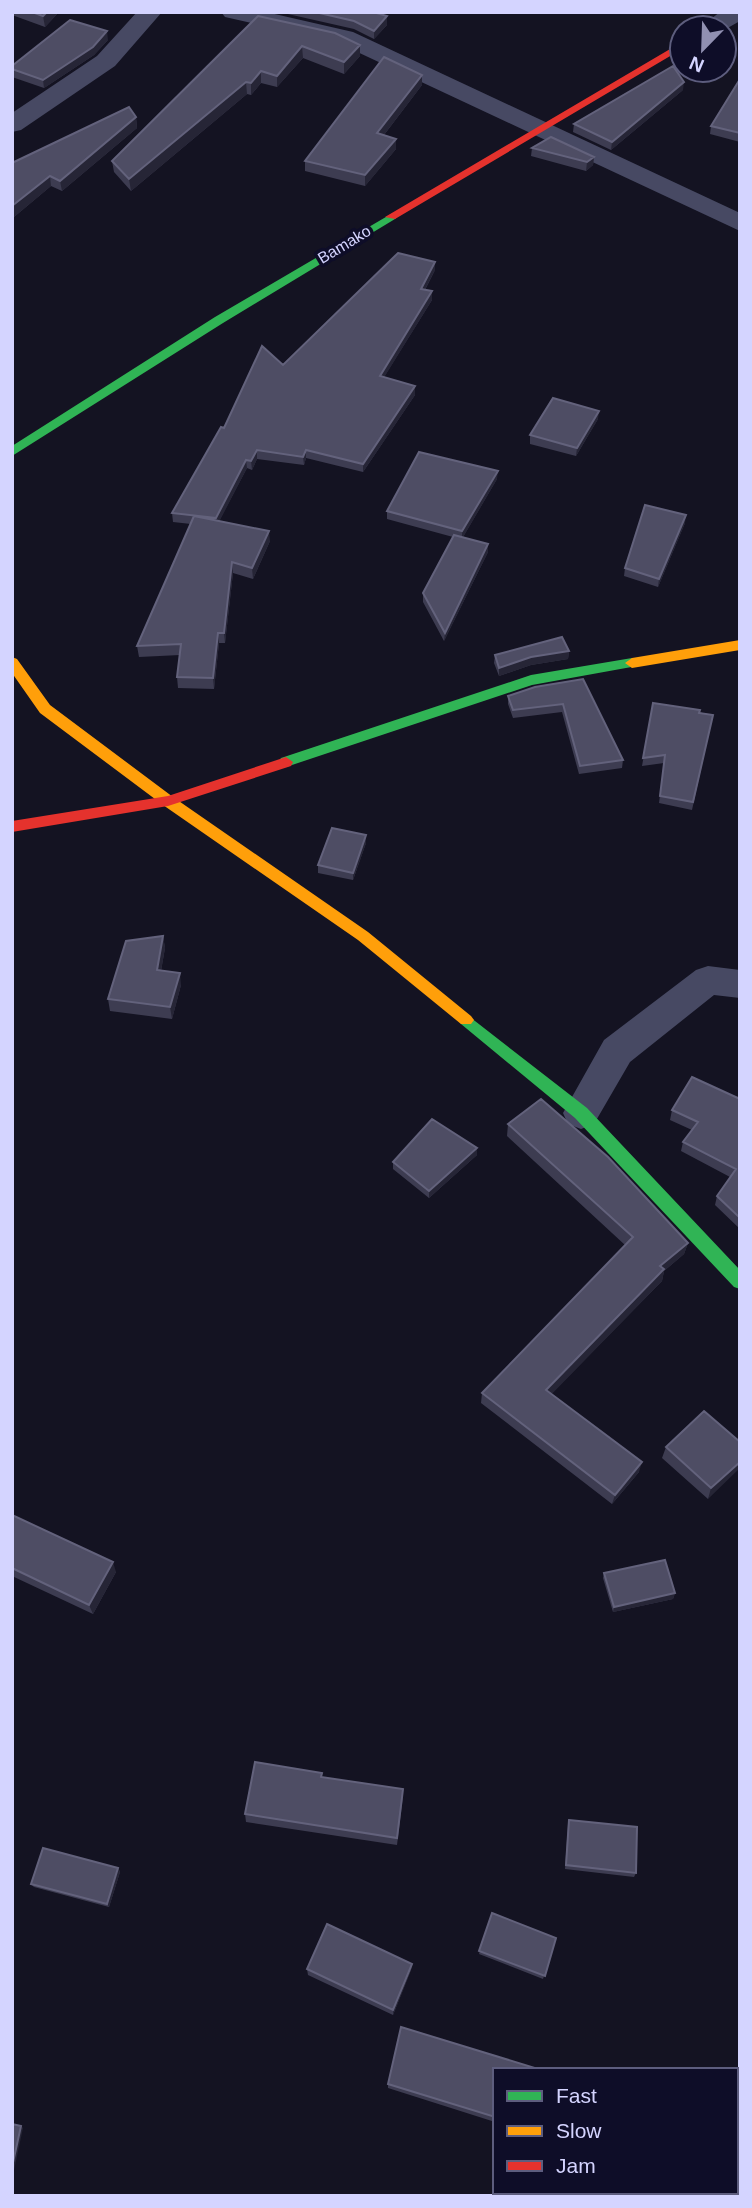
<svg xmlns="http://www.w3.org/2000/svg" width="752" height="2208" font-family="Arial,sans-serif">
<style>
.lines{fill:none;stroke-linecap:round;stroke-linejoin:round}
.street{fill:#474963;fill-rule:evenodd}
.fast{fill:#30b455;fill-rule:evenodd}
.slow{fill:#ff9f0a;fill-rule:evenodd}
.jam{fill:#e5322d;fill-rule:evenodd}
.wall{fill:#3d3c51}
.shaded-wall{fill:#262536}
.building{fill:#4e4d64;stroke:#63627c;stroke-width:2}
.labels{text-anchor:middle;stroke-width:7;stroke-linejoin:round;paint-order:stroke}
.far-street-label{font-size:16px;fill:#d4d4ff;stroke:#0e0d28}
</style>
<rect width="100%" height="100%" fill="#141322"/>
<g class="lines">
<!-- street -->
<path class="street" d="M137,12H162L115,66L21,130L12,132V113L97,56Z
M221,12H266L353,32L740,213V231L336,42L225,17Z
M720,12H740V21L724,30V28H699Z
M708,966L740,970V998L714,995L630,1062L594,1124L581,1129L568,1124L563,1113L604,1040L696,970Z"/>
<!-- fast -->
<path class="fast" d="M391,214L397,217L395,219L223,323L12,456V446L215,317Z
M632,658L639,663L637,666L532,685L286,767L279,762L281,758L531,675Z
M466,1014L587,1108L740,1270V1289L734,1287L575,1118L461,1024L458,1020L461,1016Z"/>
<!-- slow -->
<path class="slow" d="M740,640V650L632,668L625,663L632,658Z
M12,657L17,659L50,705L173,797L368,932L471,1016L474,1020L471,1024H461L358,940L163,805L40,713L12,673Z"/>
<!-- jam -->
<path class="jam" d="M682,42V49L395,219L385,217Z
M286,757L293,762L291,766L168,806L12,832V821L168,796Z"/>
</g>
<!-- wall -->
<path class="wall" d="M12,12H59L45,27L12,15Z
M279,12H373L387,25L374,39L354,29Z
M258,16L360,56L344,74L303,58L277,87L261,83L251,95L247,94L131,191L114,172L112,161Z
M108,40L94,55L44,88L12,77V66Z
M422,75V85L384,135L396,149L365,186L305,171V161Z
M740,79V142L710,134L711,126Z
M683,90L611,150L573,132L574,124Z
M136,117L137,128L62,191L51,186L14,217L12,216V163Z
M532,148L594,157L593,165L586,171L531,156Z
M435,270L425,290L432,291V300L384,377L415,395L363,472L306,458L304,465L257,459L252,470L247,468L219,521L270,541L253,579L233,573L225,643H219L214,689L178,688L177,677L180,655L139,657L137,646L191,524L173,522L172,513L224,428L283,365Z
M598,419L576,456L530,444V435Z
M497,479L463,537L488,544V552L444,641L423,602V593L453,537L387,519V511Z
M685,523L658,587L624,576L625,568Z
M569,651L568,659L531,665L499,676L494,663L495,655Z
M583,679L623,760L622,768L579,774L562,712L513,718L508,704V696Z
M653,703L713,715L692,810L659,803L664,763L642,766Z
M366,843L353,880L318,873V865Z
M163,936L165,948L161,971L181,985L172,1019L110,1011L108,999Z
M740,1099V1229L715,1205L717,1196L730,1177L681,1151L683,1142L692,1130L670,1120L672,1110Z
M508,1124L688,1243L684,1254L664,1271L662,1281L551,1394L639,1472L612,1504L481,1403L482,1393L625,1245L507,1136Z
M477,1148V1155L429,1198L393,1169V1162Z
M740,1442L708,1499L662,1458L666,1447Z
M12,1515L116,1572L93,1614L12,1576Z
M604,1573L675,1593L673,1599L613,1612L603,1578Z
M322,1778L403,1796L397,1845L246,1822L245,1814Z
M569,1820L636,1873L634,1877L565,1869L568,1824Z
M118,1868L120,1872L109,1907L34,1887L31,1884Z
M492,1913L556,1938L543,1979L479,1954Z
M412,1964L411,1970L393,2015L308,1975L307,1969Z
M495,2070V2122L388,2088V2084Z"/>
<!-- shaded-wall -->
<path class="shaded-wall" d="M47,12H59L45,27L43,16Z
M387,16V25L374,39V31Z
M107,31L108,40L94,55L44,88L43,80Z
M360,45V56L344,74V62Z
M302,46L303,58L277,87V76Z
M261,71V83L251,95V83Z
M422,75V85L377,144V133Z
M246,82L247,94L131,191L129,179Z
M684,82L683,90L611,150L612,142Z
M136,117L137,128L62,191L60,181Z
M396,139V149L365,186V175Z
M594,157L593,165L586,171L587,162Z
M50,176L51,186L14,217L12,206Z
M435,262V270L421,297V289Z
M432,291V300L380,384V376Z
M415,386V395L363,472V464Z
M599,411L598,419L576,456L577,448Z
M257,450V459L252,470L251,461Z
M306,450V458L304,465L303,457Z
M246,460L247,468L217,526L216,518Z
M498,471L497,479L462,539V531Z
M686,515L685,523L658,587L659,579Z
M269,531L270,541L253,579L252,568Z
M488,544V552L444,641L445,633Z
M232,562L233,573L225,643L224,633Z
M218,633L219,643L214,689L213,678Z
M569,651L568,659L531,665L499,676V668L531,657Z
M366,835V843L353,880V873Z
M163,936L165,948L159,982L157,970Z
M180,973L181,985L172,1019L170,1007Z
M477,1148V1155L429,1198V1191Z
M688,1243L684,1254L664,1271L662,1281L545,1401L546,1390L660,1266Z
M642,1462L639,1472L612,1504L615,1495Z
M740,1462V1468L708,1499L711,1488Z
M113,1562L116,1572L93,1614L89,1605Z
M675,1593L673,1599L613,1612L614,1607Z
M118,1868L120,1872L109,1907L107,1904Z
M412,1964L411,1970L393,2015V2010Z
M21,2126L23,2128L13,2175H12V2167Z"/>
<!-- building -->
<path class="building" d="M32,12H47L43,16Z
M315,12H373L387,16L374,31L354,21Z
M258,16L335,33L360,45L344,62L302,46L277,76L261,71L251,83L246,82L129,179L112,161Z
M70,20L107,31L93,47L43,80L12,69V66Z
M384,57L422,75L377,133L396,139L365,175L305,161Z
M673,66L684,82L612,142L574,124Z
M740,79V133L711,126Z
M129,107L136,117L60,181L50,176L12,206V163Z
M551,137L594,157L587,162L532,148Z
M398,253L435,262L421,289L432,291L380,376L415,386L363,464L306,450L303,457L257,450L251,461L246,460L216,518L172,513L221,427L224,428L262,346L283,365Z
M553,398L599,411L577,448L530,435Z
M419,452L498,471L462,531L387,511Z
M645,505L686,515L659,579L625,568Z
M194,516L269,531L252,568L232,562L224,633H218L213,678L177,677L181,644L137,646Z
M454,535L488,544L445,633L423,593Z
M562,637L569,651L531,657L499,668L495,655Z
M583,679L623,760L580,766L563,704L513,710L508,696L535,687Z
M653,703L700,710L699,713L713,715L693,802L660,796L665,755L643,758Z
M332,828L366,835L353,873L318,865Z
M163,936L157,970L180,973L170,1007L108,999L126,941Z
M692,1077L740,1099V1218L717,1196L736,1169L683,1142L698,1122L672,1110Z
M541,1099L608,1157L688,1243L660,1266L664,1269L546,1390L642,1462L615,1495L482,1393L633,1237L508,1124Z
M432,1119L477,1148L429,1191L393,1162Z
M704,1411L740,1442V1462L711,1488L666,1447Z
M12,1515L113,1562L89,1605L12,1568Z
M665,1560L675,1593L614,1607L604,1573Z
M255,1762L322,1773L321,1777L403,1789L397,1838L245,1814Z
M569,1820L637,1827L636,1873L566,1865Z
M43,1848L118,1868L107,1904L31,1884Z
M492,1913L556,1938L545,1976L479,1951Z
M327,1924L412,1964L393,2010L307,1969Z
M401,2027L538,2069V2070H495V2117L388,2084Z
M12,2124L21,2126L12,2167Z"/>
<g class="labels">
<!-- far-street labels -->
<g class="far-street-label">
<text transform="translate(344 244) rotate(-31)" y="6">Bamako</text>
</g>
</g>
<!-- border -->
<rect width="752" height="2208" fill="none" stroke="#d4d4ff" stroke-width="28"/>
<!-- legend -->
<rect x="493" y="2068" width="245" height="126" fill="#0e0d28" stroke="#5d5d7e" stroke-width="2"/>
<rect x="507" y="2091" width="35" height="10" fill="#30b455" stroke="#5d5d7e" stroke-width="2"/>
<text x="556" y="2103" font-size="21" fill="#d4d4ff">Fast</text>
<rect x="507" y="2126" width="35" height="10" fill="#ff9f0a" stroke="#5d5d7e" stroke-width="2"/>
<text x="556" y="2138" font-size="21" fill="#d4d4ff">Slow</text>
<rect x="507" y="2161" width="35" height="10" fill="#e5322d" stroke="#5d5d7e" stroke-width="2"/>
<text x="556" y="2173" font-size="21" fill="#d4d4ff">Jam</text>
<!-- north arrow -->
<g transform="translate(703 49) rotate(203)"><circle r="33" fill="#0e0d28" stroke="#5d5d7e" stroke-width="2"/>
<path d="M0-5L12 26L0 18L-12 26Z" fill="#9190b2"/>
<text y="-10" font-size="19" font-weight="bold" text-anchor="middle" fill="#d4d4ff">N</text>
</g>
</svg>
